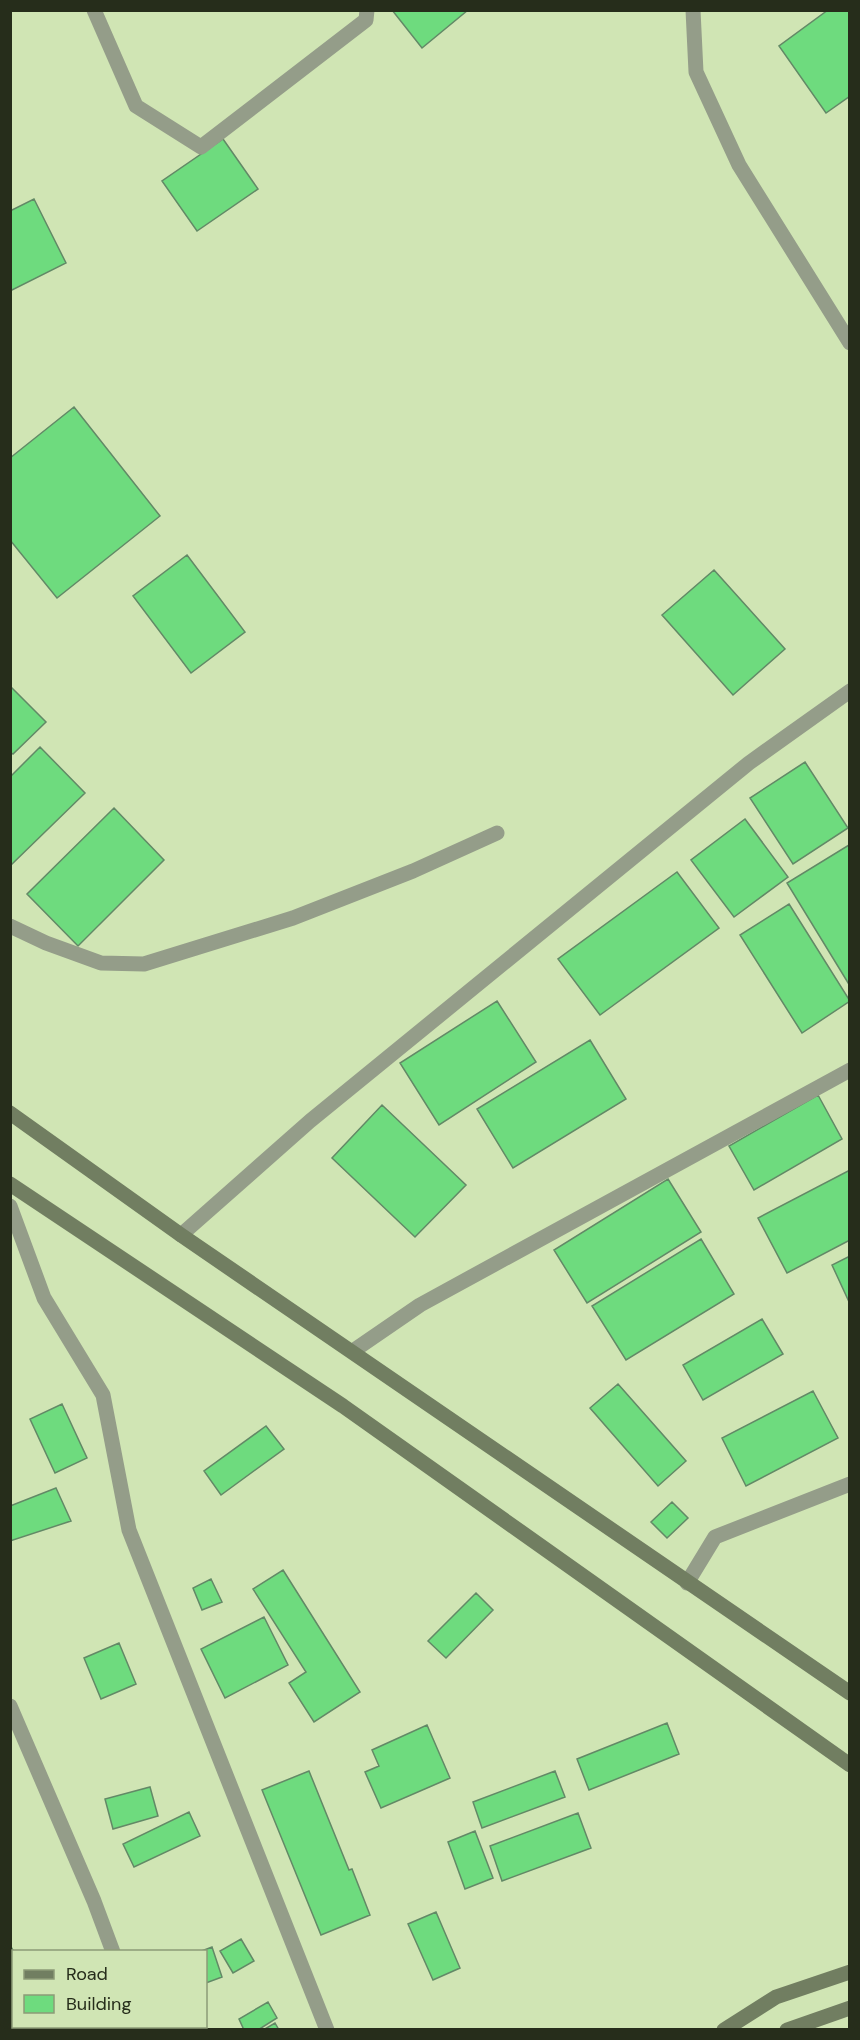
<svg xmlns="http://www.w3.org/2000/svg" width="860" height="2040" font-family="'DM Sans',sans-serif">
<style>
.building{fill:#6edb7e;stroke:#628966;stroke-width:1.5}
.lines{fill:none;stroke-linecap:round;stroke-linejoin:round}
.lane{stroke:#949d89;stroke-width:15}
.street{stroke:#949d89;stroke-width:15}
.secondary{stroke:#717e61;stroke-width:15}
</style>
<rect width="100%" height="100%" fill="#d0e5b4"/>
<!-- building -->
<path class="building" d="M392,10H468L422,48Z
M828,10H850V96L826,113L779,46Z
M223,139L258,189L197,231L162,181Z
M34,199L66,263L10,291V211Z
M74,407L160,516L57,598L10,540V458Z
M187,555L245,632L191,673L133,596Z
M714,570L785,649L733,695L662,615Z
M10,686L46,722L13,754L10,752Z
M40,747L85,793L10,866V777Z
M805,762L848,828L793,864L750,798Z
M114,808L164,860L78,946L27,894Z
M745,819L788,877L734,917L691,860Z
M849,845L850,846V986L787,883Z
M677,872L719,928L600,1015L558,959Z
M789,904L850,1001L802,1033L740,935Z
M497,1001L536,1062L439,1125L400,1063Z
M590,1040L626,1099L513,1168L477,1109Z
M818,1095L842,1139L754,1190L729,1146Z
M382,1105L466,1185L415,1237L332,1158Z
M850,1170V1240L787,1273L758,1218Z
M668,1179L701,1232L587,1303L554,1250Z
M701,1239L734,1294L626,1360L592,1306Z
M850,1256V1304L832,1265Z
M762,1319L783,1354L703,1400L683,1365Z
M618,1384L686,1461L658,1486L590,1408Z
M813,1391L838,1438L746,1486L722,1438Z
M62,1404L87,1458L55,1473L30,1419Z
M266,1426L284,1449L221,1495L204,1471Z
M56,1488L71,1521L10,1541V1506Z
M672,1502L688,1518L667,1538L651,1522Z
M283,1570L360,1692L314,1722L289,1683L306,1672L253,1589Z
M211,1579L222,1602L202,1610L193,1588Z
M476,1593L493,1610L446,1658L428,1641Z
M264,1617L288,1665L225,1698L201,1649Z
M119,1643L136,1684L101,1699L84,1658Z
M667,1723L679,1754L589,1790L577,1759Z
M427,1725L450,1778L381,1808L365,1772L379,1766L372,1750Z
M309,1771L349,1870L352,1869L370,1915L321,1935L262,1790Z
M555,1771L565,1797L482,1828L473,1802Z
M150,1787L158,1816L113,1829L105,1799Z
M189,1812L200,1836L134,1867L123,1844Z
M578,1813L591,1848L502,1881L490,1846Z
M475,1831L493,1878L465,1889L448,1842Z
M436,1912L460,1968L433,1980L408,1924Z
M241,1939L254,1961L233,1973L220,1951Z
M10,1945L14,1952V1971L10,1972Z
M212,1947L222,1977L206,1983V1952H199Z
M14,1984V2026H78L80,2030H10V1986Z
M268,2002L277,2018L258,2030H244L239,2019Z
M275,2023L279,2030H263Z"/>
<g class="lines">
<!-- lane -->
<path class="lane" d="M10,926L46,943L101,963L144,964L293,918L413,871L497,833"/>
<!-- street -->
<path class="street" d="M94,10L136,106L201,147L366,20L367,10
M693,10L696,72L739,165L850,343
M10,1206L44,1298L103,1395L129,1530L327,2030
M181,1235L310,1121L749,763L850,691
M353,1351L420,1305L850,1070
M687,1583L715,1537L850,1484
M10,1706L94,1901L113,1952
M142,2026L143,2030"/>
<!-- secondary -->
<path class="secondary" d="M10,1113L181,1235L850,1693
M10,1184L343,1406L850,1765
M724,2030L776,1997L850,1972
M787,2030L850,2008"/>
</g>
<!-- border -->
<rect width="860" height="2040" fill="none" stroke="#262d1b" stroke-width="24"/>
<!-- legend -->
<rect x="12" y="1950" width="195" height="78" fill="#d0e5b4" stroke="#8c9b77" stroke-width="1.5"/>
<rect x="24" y="1970" width="30" height="9" fill="#717e61" stroke="#8c9b77" stroke-width="1.5"/>
<text x="66" y="1980" font-size="18" fill="#262d1b">Road</text>
<rect x="24" y="1995" width="30" height="18" fill="#6edb7e" stroke="#8c9b77" stroke-width="1.5"/>
<text x="66" y="2010" font-size="18" fill="#262d1b">Building</text>
</svg>
